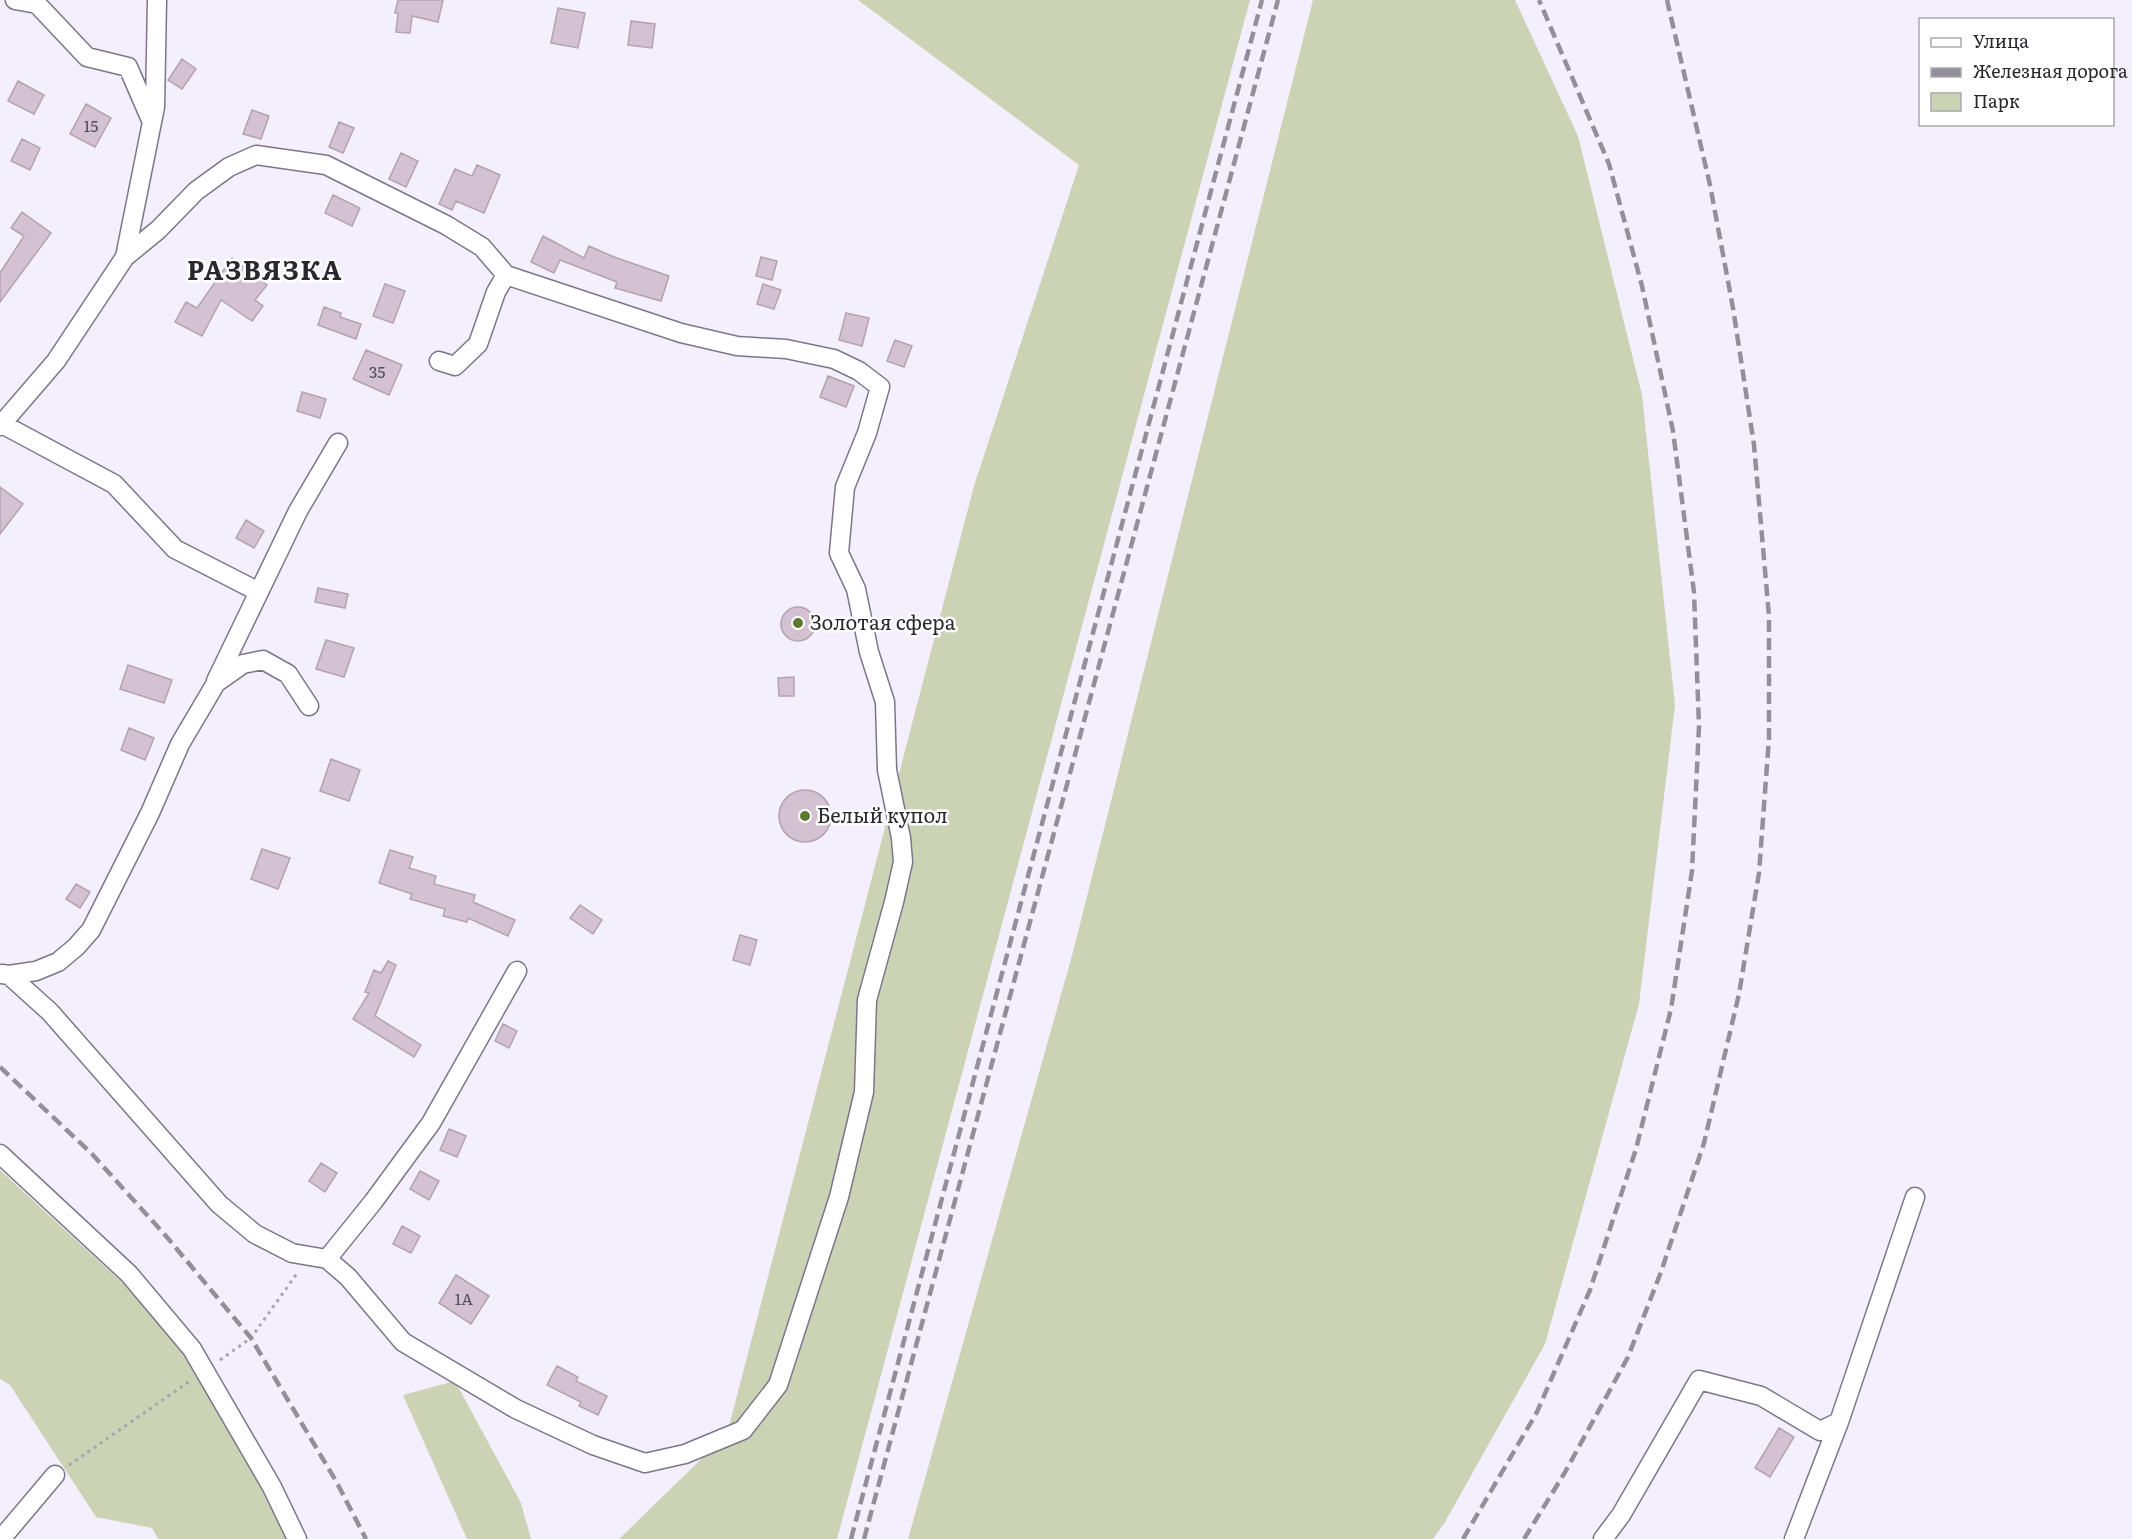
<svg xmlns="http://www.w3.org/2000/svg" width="2132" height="1539" font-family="Literata,serif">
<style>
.green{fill:#ccd3b5}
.building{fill:#d4c2d3;stroke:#b3a2b2;stroke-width:1.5}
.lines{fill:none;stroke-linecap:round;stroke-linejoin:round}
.minor-casing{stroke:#7d7689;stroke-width:21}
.path{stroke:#a7a4af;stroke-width:3;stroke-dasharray:3 4.5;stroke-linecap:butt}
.minor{stroke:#fff;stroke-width:18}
.rail{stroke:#938f9a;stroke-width:4.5;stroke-dasharray:12 6;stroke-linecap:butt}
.poi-dot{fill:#5b792f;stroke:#fff;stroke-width:2}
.labels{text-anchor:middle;stroke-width:5;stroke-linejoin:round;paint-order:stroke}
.number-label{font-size:16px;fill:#544e58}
.poi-label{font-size:20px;fill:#2a272f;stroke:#fff;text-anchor:start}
.district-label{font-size:26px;font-weight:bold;letter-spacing:1.5px;fill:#2a272f;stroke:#fff}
</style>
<rect width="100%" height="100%" fill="#f3effc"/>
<!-- green -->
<path class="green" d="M858,0H1250L837,1539H619L727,1434L974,486L1079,165Z
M1313,0H1515L1578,136L1642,395L1675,705L1639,1004L1545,1344L1445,1522L1433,1539H908L1073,952Z
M0,1170L180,1336L245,1448L286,1539H158L152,1528L96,1517L10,1385L0,1379Z
M455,1381L521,1503L531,1539H467L403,1395Z"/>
<!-- building -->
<path class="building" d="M398,0H443L438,22L412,16L410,33L396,32L398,13H395Z
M558,8L585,13L578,48L551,43Z
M631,21L655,24L652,48L628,45Z
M182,59L196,69L182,89L168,80Z
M18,81L44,95L34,114L8,101Z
M86,104L111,118L95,147L70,134Z
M252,110L269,116L261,139L243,134Z
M339,122L354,128L343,153L329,147Z
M22,139L40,148L30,170L11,161Z
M401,153L418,161L406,187L389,179Z
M477,165L500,175L484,213L456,201L452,210L439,204L455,169L472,176Z
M333,195L360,208L352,226L325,213Z
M22,212L51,233L0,302V273L24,236L11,228Z
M543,236L584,258L589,246L614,257L669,276L661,301L615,288L617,282L560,260L554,273L531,262Z
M761,257L777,261L772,280L756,276Z
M232,258L267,285L255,300L263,306L252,321L221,300L202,336L175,322L186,302L197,308Z
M385,284L405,291L393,323L373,316Z
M763,284L781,290L774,309L757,304Z
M324,307L341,313L340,317L361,324L356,339L318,325Z
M846,313L869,318L862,346L839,340Z
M895,340L912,346L904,367L887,361Z
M366,350L402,365L389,395L353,379Z
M828,376L854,386L846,407L820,397Z
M302,392L326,399L320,418L297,411Z
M0,487L23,504L0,534Z
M246,520L264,531L254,548L236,538Z
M318,588L348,594L345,608L315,602Z
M781 624a17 17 0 1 1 34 0a17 17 0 1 1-34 0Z
M326,640L354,648L344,677L316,669Z
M128,665L172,680L164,703L120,689Z
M794,677V696H779L778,678Z
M129,728L154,738L145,760L121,750Z
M331,759L360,770L349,801L320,791Z
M779 816a26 26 0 1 1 52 0a26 26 0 1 1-52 0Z
M262,849L290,858L278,889L251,879Z
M390,850L413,857L409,868L436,876L434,884L475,895L473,902L515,920L508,936L468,918L467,922L443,916L445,909L410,899L412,894L379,883Z
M76,884L90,892L80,908L66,899Z
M580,905L602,920L593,934L570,918Z
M740,935L757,940L750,965L733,960Z
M388,961L396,965L375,1016L421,1045L414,1057L353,1019L369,993L365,992L374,970L381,973Z
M503,1024L517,1031L509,1048L495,1041Z
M449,1129L466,1136L457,1157L440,1150Z
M321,1163L337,1173L325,1192L309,1181Z
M420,1171L439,1181L429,1200L410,1189Z
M402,1226L420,1236L411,1253L393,1244Z
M456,1275L489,1296L471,1324L439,1303Z
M557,1366L578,1377L576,1381L607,1396L598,1415L579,1406L581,1402L547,1385Z
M1779,1428L1794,1437L1770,1477L1755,1468Z"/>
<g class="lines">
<defs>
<path id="minor" d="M15,0L37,4L87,57L128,67L151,120
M125,257L155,107L157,0
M439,361L455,366L478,344L496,292L506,275
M2,424L114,484L175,549L259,592
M0,426L56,361L125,257L158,230L196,191L229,167L256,155L326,165L446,225L482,247L506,275L681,333L737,346L786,349L834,359L859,371L880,387L867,433L845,487L839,553L856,589L869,652L885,702L887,770L901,838L903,862L894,902L867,1000L864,1092L839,1197L778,1385L743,1430L685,1454L645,1463L593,1445L516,1409L403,1342L348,1277L327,1259
M216,681L298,511L338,443
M2,974L9,975L36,971L58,962L76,947L91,930L150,813L180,744L216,683L243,664L263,660L288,674L309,706
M9,975L50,1012L219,1204L255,1234L292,1253L327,1259L373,1202L431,1123L517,971
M0,1154L129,1274L192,1349L272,1487L297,1539
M1,1539L55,1475
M1603,1539L1621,1515L1699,1380L1761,1396L1820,1431L1839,1422L1915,1197
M1794,1539L1839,1422"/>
</defs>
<!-- minor casing -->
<use href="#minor" class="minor-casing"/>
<!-- path -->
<path class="path" d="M220,1360L251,1338L298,1272
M69,1465L190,1381"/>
<!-- minor -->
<use href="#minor" class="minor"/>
<!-- rail -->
<path class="rail" d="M0,1067L91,1153L166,1236L251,1338L336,1481L366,1539
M851,1539L1262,0
M864,1539L1278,0
M1463,1539L1537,1412L1590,1290L1636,1149L1671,1009L1692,871L1699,726L1694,592L1673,431L1642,286L1609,164L1539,0
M1524,1539L1564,1474L1628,1357L1661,1272L1704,1143L1739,994L1759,873L1769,738V616L1754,445L1733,308L1710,185L1667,0"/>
</g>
<!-- markers -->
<g class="poi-dot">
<circle cx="798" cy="623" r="6"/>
<circle cx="805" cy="816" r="6"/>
</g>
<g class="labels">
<!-- number labels -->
<g class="number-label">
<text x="91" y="132">15</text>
<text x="377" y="378">35</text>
<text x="464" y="1305">1А</text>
</g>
<!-- poi labels -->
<g class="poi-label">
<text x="810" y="630">Золотая сфера</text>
<text x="817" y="823">Белый купол</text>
</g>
<!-- district labels -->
<g class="district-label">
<text x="265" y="280">РАЗВЯЗКА</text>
</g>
</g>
<!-- legend -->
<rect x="1919" y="18" width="195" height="108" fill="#ffffff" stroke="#aaa9ac" stroke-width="1.5"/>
<rect x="1931" y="38" width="30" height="9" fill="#ffffff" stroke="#aaa9ac" stroke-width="1.5"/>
<text x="1973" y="48" font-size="18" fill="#2a272f">Улица</text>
<rect x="1931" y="68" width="30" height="9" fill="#938f9a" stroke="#aaa9ac" stroke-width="1.5"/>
<text x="1973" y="78" font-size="18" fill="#2a272f">Железная дорога</text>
<rect x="1931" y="93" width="30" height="18" fill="#ccd3b5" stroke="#aaa9ac" stroke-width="1.5"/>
<text x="1973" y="108" font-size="18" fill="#2a272f">Парк</text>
</svg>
